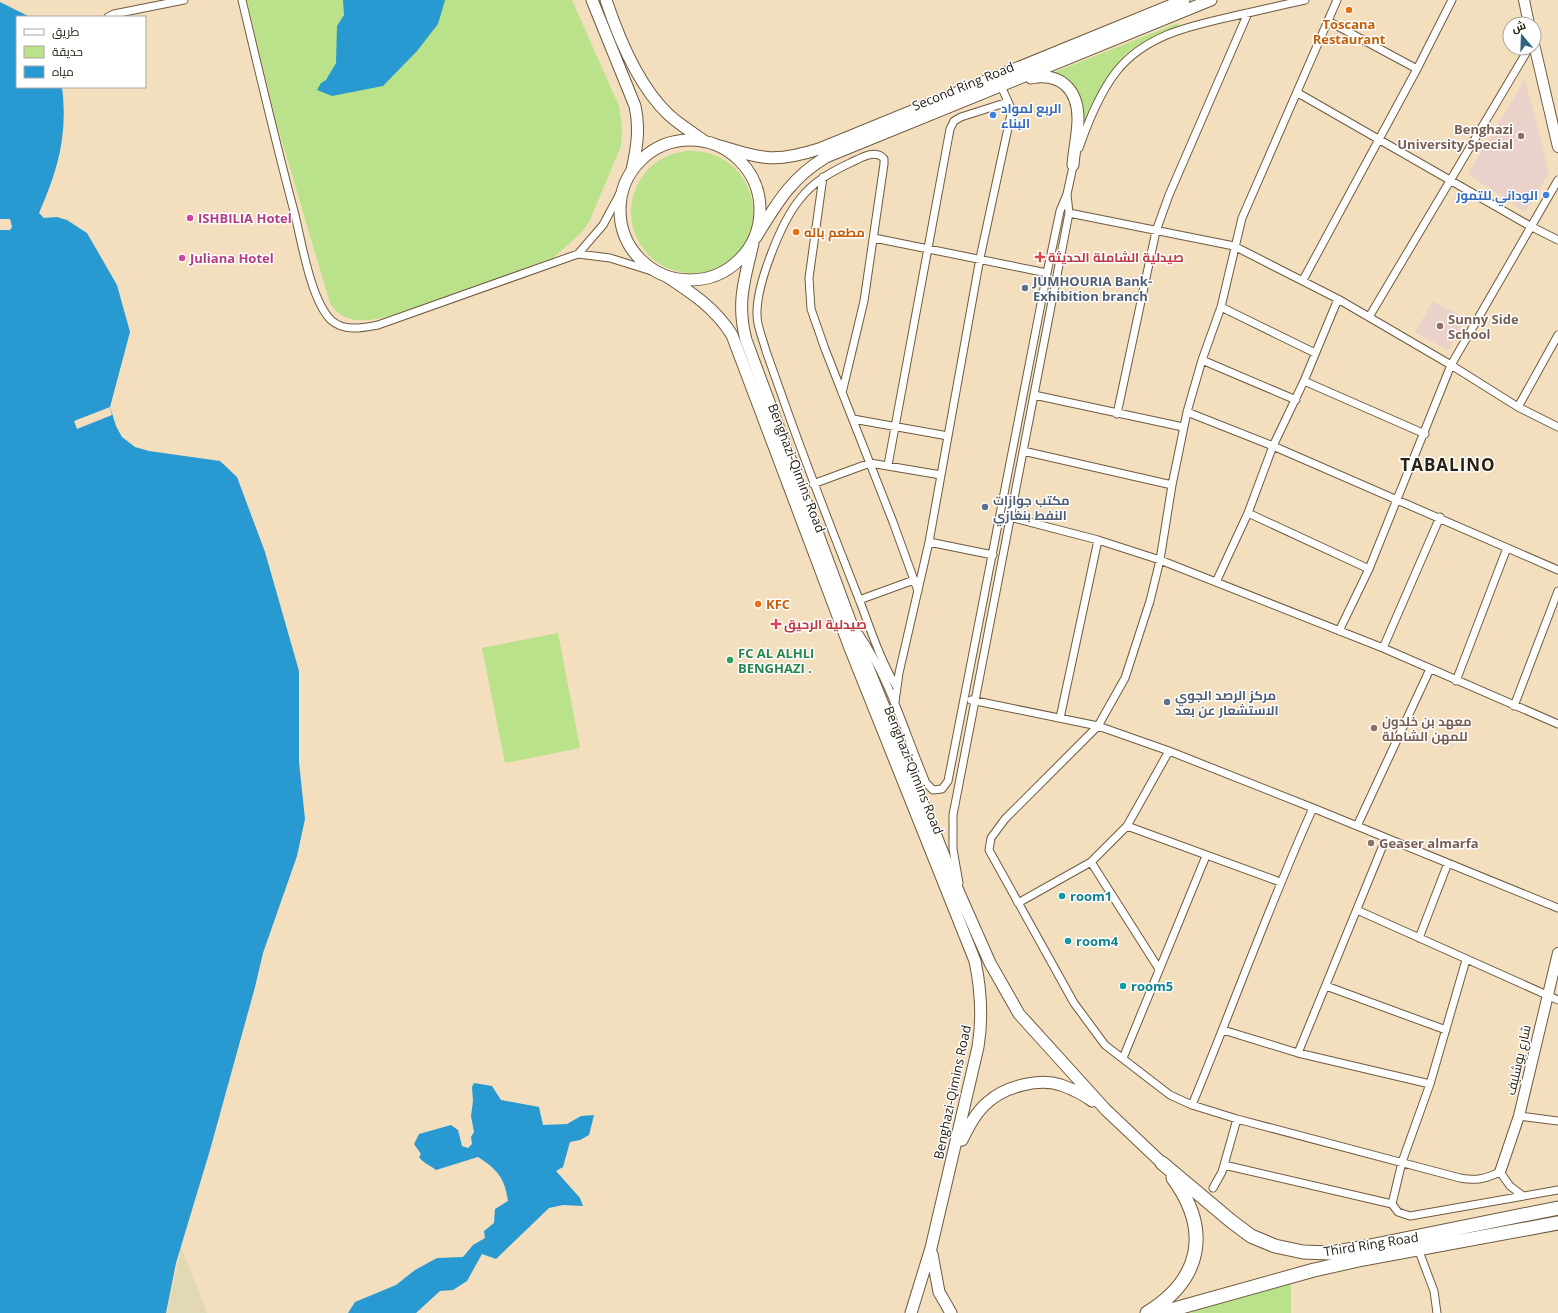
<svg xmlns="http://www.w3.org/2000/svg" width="1558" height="1313" font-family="'Open Sans',Cairo,sans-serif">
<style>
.education{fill:#ead1ca}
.green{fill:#bae28a}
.sand{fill:#e2d8b3}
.water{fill:#2999d1}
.pier{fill:#f3debe}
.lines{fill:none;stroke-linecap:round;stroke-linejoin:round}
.street-casing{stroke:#6e5b3f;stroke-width:9}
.secondary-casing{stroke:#6e5b3f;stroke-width:12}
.primary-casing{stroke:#6e5b3f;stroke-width:13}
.highway-casing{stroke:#6e5b3f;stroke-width:15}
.street{stroke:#fff;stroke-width:7}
.secondary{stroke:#fff;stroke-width:10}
.primary{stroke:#fff;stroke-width:11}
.highway{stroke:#fff;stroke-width:13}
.food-dot{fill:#e8710a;stroke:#fff;stroke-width:1.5}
.shop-dot{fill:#3f7fe0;stroke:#fff;stroke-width:1.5}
.education-dot{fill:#8d6e63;stroke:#fff;stroke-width:1.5}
.hotel-dot{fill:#d1479c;stroke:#fff;stroke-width:1.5}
.health-dot{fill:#e0444e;stroke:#fff;stroke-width:1.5}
.service-dot{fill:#5c6f8a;stroke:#fff;stroke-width:1.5}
.leisure-dot{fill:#2e9e5b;stroke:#fff;stroke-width:1.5}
.culture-dot{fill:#0f9aa8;stroke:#fff;stroke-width:1.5}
.labels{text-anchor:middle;stroke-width:3;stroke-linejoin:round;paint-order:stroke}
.food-label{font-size:13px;font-weight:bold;fill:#c56008;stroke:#fff;text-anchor:start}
.street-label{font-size:13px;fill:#272014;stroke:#fff}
.shop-label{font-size:13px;font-weight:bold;fill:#366cbe;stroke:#fff;text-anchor:start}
.education-label{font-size:13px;font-weight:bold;fill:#785e54;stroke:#fff;text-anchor:start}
.hotel-label{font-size:13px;font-weight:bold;fill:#b23c85;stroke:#fff;text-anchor:start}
.health-label{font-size:13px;font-weight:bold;fill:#be3a42;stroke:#fff;text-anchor:start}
.service-label{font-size:13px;font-weight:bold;fill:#4e5e75;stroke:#fff;text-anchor:start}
.leisure-label{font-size:13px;font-weight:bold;fill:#27864d;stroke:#fff;text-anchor:start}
.culture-label{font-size:13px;font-weight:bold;fill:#0d838f;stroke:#fff;text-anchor:start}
.district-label{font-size:17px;font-weight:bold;letter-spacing:1px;fill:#272014;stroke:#fff}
</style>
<rect width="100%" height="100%" fill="#f3debe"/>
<!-- education -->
<path class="education" d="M1525,79L1549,173L1525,212L1468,174Z
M1433,301L1466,319L1448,350L1415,332Z"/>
<!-- green -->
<path class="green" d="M247,0H572L619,106L622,126L621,146L589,222L581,233L553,258L393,315C371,321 344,327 330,303L276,121Z
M1178,23L1179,26C1168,31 1156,35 1145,41C1112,59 1098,91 1085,125L1081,101L1055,72Z
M631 212a61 61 0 1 1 122 0a61 61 0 1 1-122 0Z
M558,633L580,748L505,763L482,648Z
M1291,1283V1313H1189Z"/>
<!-- sand -->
<path class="sand" d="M181,1247L207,1313H167Z"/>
<!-- water -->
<path class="water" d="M343,0H445L438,24L417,51L383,86L332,96L317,90L321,83L326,80L336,63L337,26L344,15Z
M0,2L30,17H17V87H62C68,135 58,170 39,213L44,218L57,217L67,220L87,233L117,285L130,332L110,407L116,426L122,437L135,447L149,451L220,461L237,477L265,552L299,671V762L305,819L297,856L263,953L255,987L210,1150L176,1263L166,1313H0V230H10L12,227L10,219H0Z
M474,1083L492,1086L501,1100L539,1107L543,1125L567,1124L581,1116L594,1115L589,1135L580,1140L570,1142L563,1167L556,1171L580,1198L583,1206L563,1205L549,1208L496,1259L482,1254L467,1281L453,1290L440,1291L416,1313H348L355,1302L396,1285L415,1270L437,1258L463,1257L473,1245L485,1238L484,1231L494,1223L495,1209L508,1201C505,1178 497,1169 478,1157L436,1170C430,1165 423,1163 419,1157L421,1154L414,1144L419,1134L451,1125L458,1130L462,1146L468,1148L472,1144L471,1137L474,1132L471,1116L473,1101L472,1087Z"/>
<!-- pier -->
<path class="pier" d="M110,407L112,415L77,429L74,421Z"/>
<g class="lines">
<defs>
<path id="street" d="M242,0C259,72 276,144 295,215C302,244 311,300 331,320C344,332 362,328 378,325L578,254L610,258L658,273
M1337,0L1242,218L1221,307L1202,360L1187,412L1172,485L1160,560L1150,601L1125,678L1098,726L1005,819L991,838L989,850L1074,1003L1105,1045L1170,1095L1192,1105L1237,1119L1460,1178C1476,1181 1485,1179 1500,1172L1510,1186L1523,1196
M108,17L114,14L184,0
M1328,21L1417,69
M1298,93L1530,226L1558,240
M1079,148C1088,122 1099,94 1116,72C1145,35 1190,26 1234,16C1258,11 1281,5 1305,0
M823,177L809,278L811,309L825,349L893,522L918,591
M1069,213L1234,246L1338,299L1451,365L1518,407L1558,427
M874,238L1047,273
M578,254L603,225L625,184
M1303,280L1417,69L1452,0
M1221,307L1315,353
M1369,317L1529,48
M1202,360L1296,400
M1304,381L1425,434
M842,393L864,301L884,164V159C876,148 859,159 850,163C831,172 813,182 800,199C781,222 756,285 757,315C757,327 763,339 766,351C773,371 780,390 787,410C809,472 833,533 857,594C869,624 879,658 896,686
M1034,395L1183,427
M1518,407L1558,335
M1187,412L1273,446L1558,570
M1117,414L1156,231L1169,195L1248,13
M853,419L948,436
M1023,451L1172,485
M888,465L950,129L954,121L961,117L1008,102
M813,484L870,463L941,475
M1248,513L1369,569
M1010,517L1098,540L1160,560L1383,648L1558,724
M929,542L993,555
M1216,582L1248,513L1273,446L1304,381L1338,299
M859,600L914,580
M1339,631L1369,569L1451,365L1558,180
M859,634C890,679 905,733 926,783L933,790L942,789L948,781L1047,273L1060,211L1067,194L1074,162
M1383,648L1440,517
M1456,681L1507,548
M971,700L1098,726L1169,751L1313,808L1558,908
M895,702L899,673L929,542L980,258L1011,114L1010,106L1001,86
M1514,706L1558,591
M1060,718L1098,540
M1127,826L1280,882
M1357,826L1430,669
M1091,862L1159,969
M959,883L953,849V815L1069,213L1067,194
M1018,903L1091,862L1127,826L1169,751
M1357,910L1558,1000
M1419,938L1448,863
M1466,960L1430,1084L1402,1162L1392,1204L1398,1212L1410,1216L1558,1190
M1326,986L1446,1030
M1223,1030L1298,1053L1430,1084
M1298,1053L1386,838
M1123,1058L1206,856
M1192,1105C1233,1006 1269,906 1313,808
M1519,1116L1558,1121
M1224,1165L1392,1204
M1213,1188L1222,1172L1237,1119
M1417,1246L1434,1291L1437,1313"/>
<path id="secondary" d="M1524,0L1529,24
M1534,44L1558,147
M1500,1172L1519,1116L1558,953"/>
<path id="primary" d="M592,0L635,106C640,128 637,147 632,170
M606,0C619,39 639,87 669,115C680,125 692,132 704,141
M1031,78C1060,72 1078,89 1078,119C1078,134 1074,150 1073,165
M620 210a70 70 0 1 1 140 0a70 70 0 1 1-140 0Z
M720,146C763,159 775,163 819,149L1184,0
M756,237C777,203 791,178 826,157L1211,0
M753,243C745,279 736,302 746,340L859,645L959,893L990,963L1019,1014L1106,1110L1162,1163
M666,276C692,293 715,308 732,335L850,648L975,961C981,990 983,1017 978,1047L931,1248L911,1313
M962,1140C969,1126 976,1112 988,1102C1006,1086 1039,1078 1061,1085C1072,1089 1083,1094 1092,1101
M932,1254L939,1292L951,1313"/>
<path id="highway" d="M1162,1163L1231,1221L1251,1236L1275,1246L1303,1252L1330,1253L1360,1248L1558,1208
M1147,1313C1202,1279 1211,1230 1173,1178
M1160,1313L1314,1270L1363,1259L1558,1223"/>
</defs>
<!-- street casing -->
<use href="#street" class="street-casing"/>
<!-- secondary casing -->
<use href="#secondary" class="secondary-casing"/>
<!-- primary casing -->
<use href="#primary" class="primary-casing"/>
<!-- highway casing -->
<use href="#highway" class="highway-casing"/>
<!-- street -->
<use href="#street" class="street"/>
<!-- secondary -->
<use href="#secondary" class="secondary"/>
<!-- primary -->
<use href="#primary" class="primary"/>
<!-- highway -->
<use href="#highway" class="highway"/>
</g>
<!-- markers -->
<g class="food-dot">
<circle cx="1349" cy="10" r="4"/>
<circle cx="796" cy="232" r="4"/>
<circle cx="758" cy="604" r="4"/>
</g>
<g class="shop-dot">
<circle cx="993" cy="115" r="4"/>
<circle cx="1546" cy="195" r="4"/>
</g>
<g class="education-dot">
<circle cx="1521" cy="136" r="4"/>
<circle cx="1440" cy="326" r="4"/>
<circle cx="1374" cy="728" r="4"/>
<circle cx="1371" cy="843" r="4"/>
</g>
<g class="hotel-dot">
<circle cx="190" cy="218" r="4"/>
<circle cx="182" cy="258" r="4"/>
</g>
<g class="health-dot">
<path d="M1038 251h4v4h4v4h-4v4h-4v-4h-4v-4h4z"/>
<path d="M774 618h4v4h4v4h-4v4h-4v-4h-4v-4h4z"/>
</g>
<g class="service-dot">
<circle cx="1025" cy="288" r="4"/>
<circle cx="985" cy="507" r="4"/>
<circle cx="1167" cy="702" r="4"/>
</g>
<circle class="leisure-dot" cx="730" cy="660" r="4"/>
<g class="culture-dot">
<circle cx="1062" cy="896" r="4"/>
<circle cx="1068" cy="941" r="4"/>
<circle cx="1123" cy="986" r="4"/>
</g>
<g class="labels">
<!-- food labels -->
<g class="food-label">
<text x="1349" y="29" text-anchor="middle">Toscana<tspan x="1349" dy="15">Restaurant</tspan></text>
<text x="804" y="237">مطعم باله</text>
<text x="766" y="609">KFC</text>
</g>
<!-- street labels -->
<g class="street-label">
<text transform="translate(963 86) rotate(-22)" y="5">Second Ring Road</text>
<text transform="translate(797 468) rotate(69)" y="5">Benghazi-Qimins Road</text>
<text transform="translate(914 770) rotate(68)" y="5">Benghazi-Qimins Road</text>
<text transform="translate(1518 1060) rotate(-77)" y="5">شارع بوشليف</text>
<text transform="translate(952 1092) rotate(-78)" y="5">Benghazi-Qimins Road</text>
<text transform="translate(1371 1244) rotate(-9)" y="5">Third Ring Road</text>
</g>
<!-- shop labels -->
<g class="shop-label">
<text x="1001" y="113">الربع لمواد<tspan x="1001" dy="15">البناء</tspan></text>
<text x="1538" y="200" text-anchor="end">الوداني للتمور</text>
</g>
<!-- education labels -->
<g class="education-label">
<text x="1513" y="134" text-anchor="end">Benghazi<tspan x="1513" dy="15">University Special</tspan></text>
<text x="1448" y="324">Sunny Side<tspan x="1448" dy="15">School</tspan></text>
<text x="1382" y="726">معهد بن خلدون<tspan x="1382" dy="15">للمهن الشاملة</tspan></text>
<text x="1379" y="848">Geaser almarfa</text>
</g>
<!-- hotel labels -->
<g class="hotel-label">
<text x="198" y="223">ISHBILIA Hotel</text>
<text x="190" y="263">Juliana Hotel</text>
</g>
<!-- health labels -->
<g class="health-label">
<text x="1048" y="262">صيدلية الشاملة الحديثة</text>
<text x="784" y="629">صيدلية الرحيق</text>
</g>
<!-- service labels -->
<g class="service-label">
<text x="1033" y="286">JUMHOURIA Bank-<tspan x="1033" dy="15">Exhibition branch</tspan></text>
<text x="993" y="505">مكتب جوازات<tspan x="993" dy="15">النفط بنغازي</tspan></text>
<text x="1175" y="700">مركز الرصد الجوي<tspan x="1175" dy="15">الاستشعار عن بعد</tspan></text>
</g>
<!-- leisure labels -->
<g class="leisure-label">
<text x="738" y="658">FC AL ALHLI<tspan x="738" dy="15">BENGHAZI .</tspan></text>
</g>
<!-- culture labels -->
<g class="culture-label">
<text x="1070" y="901">room1</text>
<text x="1076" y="946">room4</text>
<text x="1131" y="991">room5</text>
</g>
<!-- district labels -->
<g class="district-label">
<text x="1448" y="471">TABALINO</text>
</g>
</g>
<!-- legend -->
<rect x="16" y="16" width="130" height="72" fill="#ffffff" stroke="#a9a6a1"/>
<rect x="24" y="29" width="20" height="6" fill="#ffffff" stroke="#a9a6a1"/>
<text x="52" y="36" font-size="12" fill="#272014">طريق</text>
<rect x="24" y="46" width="20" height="12" fill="#bae28a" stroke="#a9a6a1"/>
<text x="52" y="56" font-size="12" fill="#272014">حديقة</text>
<rect x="24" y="66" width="20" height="12" fill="#2999d1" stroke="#a9a6a1"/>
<text x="52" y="76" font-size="12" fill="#272014">مياه</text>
<!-- north arrow -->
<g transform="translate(1522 36) rotate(341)"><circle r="19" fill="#ffffff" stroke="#a9a6a1"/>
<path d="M0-3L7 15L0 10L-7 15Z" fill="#2d647f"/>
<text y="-6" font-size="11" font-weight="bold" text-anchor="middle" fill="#272014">ش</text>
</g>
</svg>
